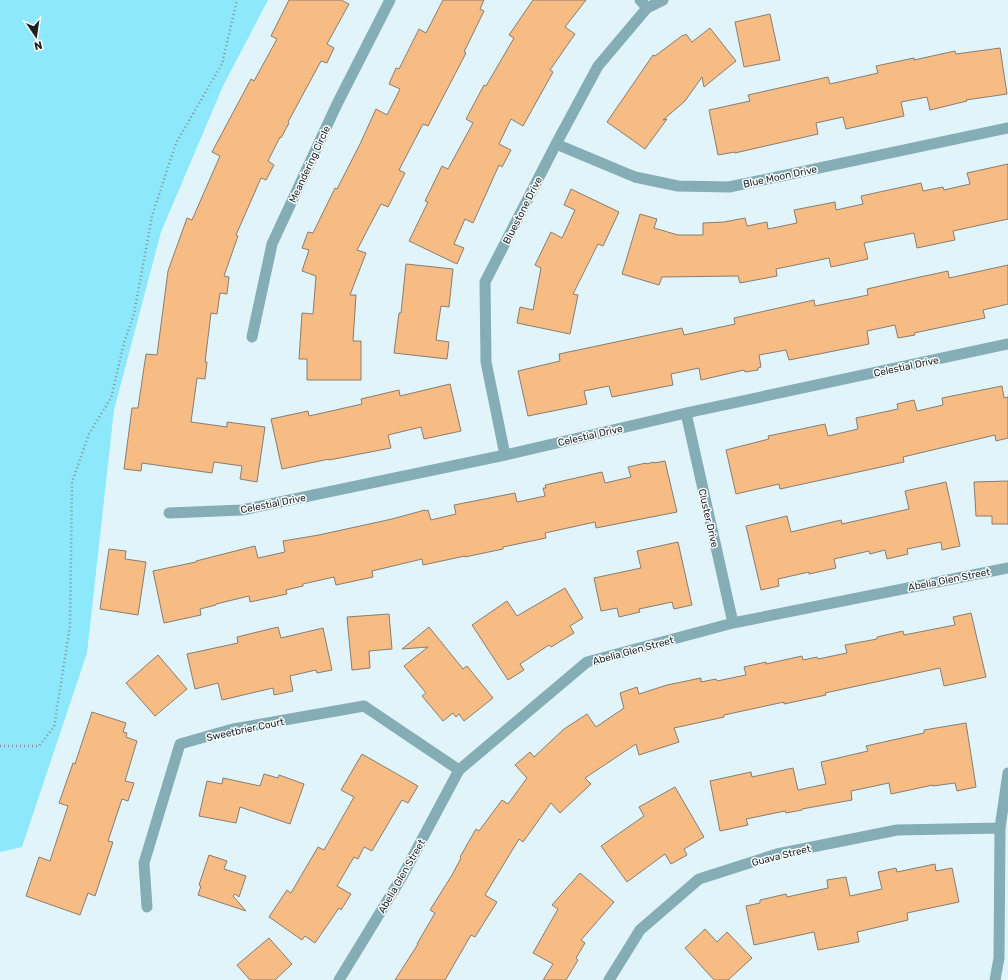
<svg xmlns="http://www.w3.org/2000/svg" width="1008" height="980" font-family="Rubik,sans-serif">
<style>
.green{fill:#8de8fc}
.building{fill:#f7bb84;stroke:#897d72}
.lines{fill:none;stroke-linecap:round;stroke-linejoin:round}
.path{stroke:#839194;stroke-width:2.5;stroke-dasharray:1 3;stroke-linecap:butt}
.minor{stroke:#85adb6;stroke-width:11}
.labels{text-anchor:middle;stroke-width:3;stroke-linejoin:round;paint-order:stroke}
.street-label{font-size:10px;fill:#1b2224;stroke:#fafeff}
</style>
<rect width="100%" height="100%" fill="#e1f4f9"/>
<!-- green -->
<path class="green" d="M0,0H268L223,86L161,232L114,410L87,653L22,847L0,852Z"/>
<!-- building -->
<path class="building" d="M289,0H341L349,4L327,44L334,48L327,63L321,61L288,122L289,123L281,138L280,137L268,161L274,165L266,180L261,178L236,235L238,236L224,276L229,277L227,294L220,293L217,314L211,313L205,362H207L205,379L197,378L191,422L227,427V422L265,427L257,482L240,479L242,466L214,462L212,473L142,463L141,471L124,469L132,408H138L146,354L157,355L168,271L187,218L192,220L220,156L212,152L251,79L254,81L277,39L271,36Z
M443,0H484L480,9L484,11L464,52L466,53L428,126L423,124L399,170L405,173L388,207L381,204L357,250L366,253L350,295H356L353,341H361V380H307V359H299L302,313L313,314L316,276L302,271L309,250L302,248L308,232L313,233L335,188L337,189L360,144L376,109L387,115L400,89L389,84L396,68L399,69L419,29L426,33Z
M533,0H586L565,27L575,34L550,70L553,72L523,126L511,119L499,144L511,150L502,167L499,165L473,223L465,219L454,244L464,248L457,264L409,241L428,202L425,201L442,166L448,169L473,123L466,119L484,85L486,86L514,38L509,35Z
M770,14L780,60L744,67L735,22Z
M710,28L736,61L704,87L702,77L685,101L663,120L667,119L645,149L607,122L653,55L655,56L683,35V36L686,34L692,42Z
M1000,48L1007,94L966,100L967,101L930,110L927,97L901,102L904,116L846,129L843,117L816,123L818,134L735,153V152L718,155L709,110L750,101L748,95L828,77L830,84L878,73L876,66L914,58V60L955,51L956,54Z
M1008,164V219L953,231L955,240L917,248L914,233L864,243L868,259L831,267L829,258L776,269L777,276L740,283L738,276L662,277L659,285L622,274L640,214L657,219L654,228L678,235H703V223L724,222L745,218L747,226L767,222L768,229L797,223L794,210L835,202L836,210L863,204L861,196L921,183L923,191L943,187L944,190L970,184L967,173Z
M571,189L619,212L603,246L598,244L573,294L578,295L570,334L517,323L520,307L533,310L541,268L535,265L551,232L562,238L575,210L564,205Z
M406,264L453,269L449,307L441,306L436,340L449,342L447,359L394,353L399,313H401Z
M1008,265V304L983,310L985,318L914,333L915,335L898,338L895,325L867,331L869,344L789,360L786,350L759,355L761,367L758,368V370L745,372L744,370L701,380L699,368L671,374L673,385L612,397L609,386L584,391L587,404L528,416L518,371L560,361L559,354L682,328L684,335L735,324L734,318L814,300L815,306L868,295L867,289L911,279L948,271L949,278Z
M450,384L461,431L424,439L421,427L388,435L391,448L329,460V459L282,469L271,419L308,411L309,416L362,404L361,399L399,390L400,396Z
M1002,386L1004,398L1008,397V438L996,441L995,435L903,457L904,462L780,489L779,484L736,494L726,450L769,439L768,436L825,424L828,436L858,429L856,418L898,409L897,404L914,400L917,411L943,405L942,398Z
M665,461L677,512L596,528L595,522L545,533L546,538L503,547V549L465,557V556L423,565L422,559L372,571L373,577L336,585L334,577L303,584V586L286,590L287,594L250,602L249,596L216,604V605L200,609L201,615L164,623L153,571L196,562V561L255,546L258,558L285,552L283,541L319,535L392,519L425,510V511L428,510L431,520L456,514L454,505L515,493L517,502L545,496L543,488H546L545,485L602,472L605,483L631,477L628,467L646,463V464L654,462V463Z
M1008,481V524H992V516H976L974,482Z
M946,482L960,546L942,550L941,542L907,549L908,554L887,559L885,550L870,554L869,551L834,559L836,568L809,574V572L778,579L779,586L761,590L746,526L787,516L791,532L841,520L842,524L909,509L905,491Z
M678,542L692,605L674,609L672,602L639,609L640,612L619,617L617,608L601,611L594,578L641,568L637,551Z
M109,549L126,551L125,559L146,562L138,615L100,609Z
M565,588L583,618L570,626L574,633L551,647L549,645L520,664L524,670L508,680L472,625L507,601L517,616Z
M971,613L986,677L944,686L940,668L825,693L826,695L784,704V702L724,715V717L674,728L679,742L639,755L636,744L585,778L591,784L560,813L551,803L523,842L519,839L485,895L497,902L475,937L471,935L445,980H395L418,944H417L435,913L430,910L452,875L461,858L460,857L476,829L479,831L502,800L508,804L527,778L515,765L530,752L534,757L564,729L587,714L596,727L624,708L620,693L637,687L639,694L667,685L701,678V682L716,679L717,681L746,675L744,667L766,662V664L802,656L803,660L817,657L818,659L847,653L845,645L877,639V637L903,631L904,635L955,625L953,617Z
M389,614L392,649L369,651L370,668L352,670L347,617Z
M278,627L281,638L323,628L332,670L317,673L316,670L290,676L293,691L274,695L273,688L222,700L218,683L195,689L187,654L238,643L237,637Z
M429,627L463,669L467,666L493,698L464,721L459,714L456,717L453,713L443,721L422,696L426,693L404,666L428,647L402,649Z
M158,655L187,689L155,716L126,683Z
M92,712L126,723L123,732L127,733L126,737L137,741L125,781L134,783L128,801L122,799L108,841L113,842L95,896L88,893L80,915L26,896L39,857L50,861L68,806L59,803L73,763L75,764Z
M966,723L976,787L957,791L955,783L933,786V785L891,794L889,783L851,791L852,800L802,809V810L786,813L785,811L746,819L748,825L720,831L710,781L751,772L752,777L793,768L798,790L826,784L821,762L868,751L866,746L924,733V730Z
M362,754L418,786L408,803L402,800L372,851L364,847L358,859L354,857L337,886L351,894L341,910L339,908L315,943L305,936L302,940L269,917L287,890L291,893L318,847L324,850L354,797L341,790Z
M264,774L278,778L279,775L304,784L290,824L240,807L236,823L199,816L207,781L222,784L223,778L260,786Z
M675,787L704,837L684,849L687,855L671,864L665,854L627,882L601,846L644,816L639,807Z
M209,855L227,861L224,869L246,876L239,897L235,894L233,896L246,911L198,895L201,886L199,885Z
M935,864L936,871L952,868L959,902L907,913L908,920L857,932L859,942L818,950L814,932L754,945L746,906L760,903V900L786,894L787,897L828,888L827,880L846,877L850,896L882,889L878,872L896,868L897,872Z
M580,873L614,902L581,940L585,943L576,958L578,960L566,980H543L553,964L533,953L558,909L552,905Z
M705,929L717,942L727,932L752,958L728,980H714L685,948Z
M269,938L292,964L275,980H250L237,965Z"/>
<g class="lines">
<!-- path -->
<path class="path" d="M0,746H39L54,727L70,626L72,482L89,434L111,398L124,343L134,314L152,216L176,143L222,64L237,0"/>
<!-- minor -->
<path class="minor" d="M640,0L647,8
M556,144L635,177L678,186L729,187L1008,128
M252,337L272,244L337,104L390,0
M686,413L733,623
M505,455L486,362L485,282L556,144L598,66L647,8L663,0
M169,513L242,510L505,455L686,413L1008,344
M147,907L144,863L180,744L233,729L364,706L459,770
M339,980L403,875L459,770L587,662L733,623L1008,568
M609,980L640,930L699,879L777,854L897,830L1000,828
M995,980L999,958L1000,828L1008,773"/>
</g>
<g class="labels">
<!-- street labels -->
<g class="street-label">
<text transform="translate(309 164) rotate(-65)" y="4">Meandering Circle</text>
<text transform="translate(780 176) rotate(-12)" y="4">Blue Moon Drive</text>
<text transform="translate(522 210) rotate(-63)" y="4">Bluestone Drive</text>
<text transform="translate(906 366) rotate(-12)" y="4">Celestial Drive</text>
<text transform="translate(590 435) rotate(-13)" y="4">Celestial Drive</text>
<text transform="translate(273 503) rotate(-11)" y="4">Celestial Drive</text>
<text transform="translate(709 518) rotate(77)" y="4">Cluster Drive</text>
<text transform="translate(949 579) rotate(-11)" y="4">Abelia Glen Street</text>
<text transform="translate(633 650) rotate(-15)" y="4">Abelia Glen Street</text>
<text transform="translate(245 729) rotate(-12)" y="4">Sweetbrier Court</text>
<text transform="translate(781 855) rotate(-14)" y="4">Guava Street</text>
<text transform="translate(401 876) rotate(-60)" y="4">Abelia Glen Street</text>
</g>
</g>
<!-- north arrow -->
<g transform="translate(36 36) rotate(167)" stroke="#fafeff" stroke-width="3" paint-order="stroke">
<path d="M0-3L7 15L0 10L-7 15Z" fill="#1b2224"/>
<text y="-6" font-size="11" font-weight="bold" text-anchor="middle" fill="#1b2224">N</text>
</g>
</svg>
